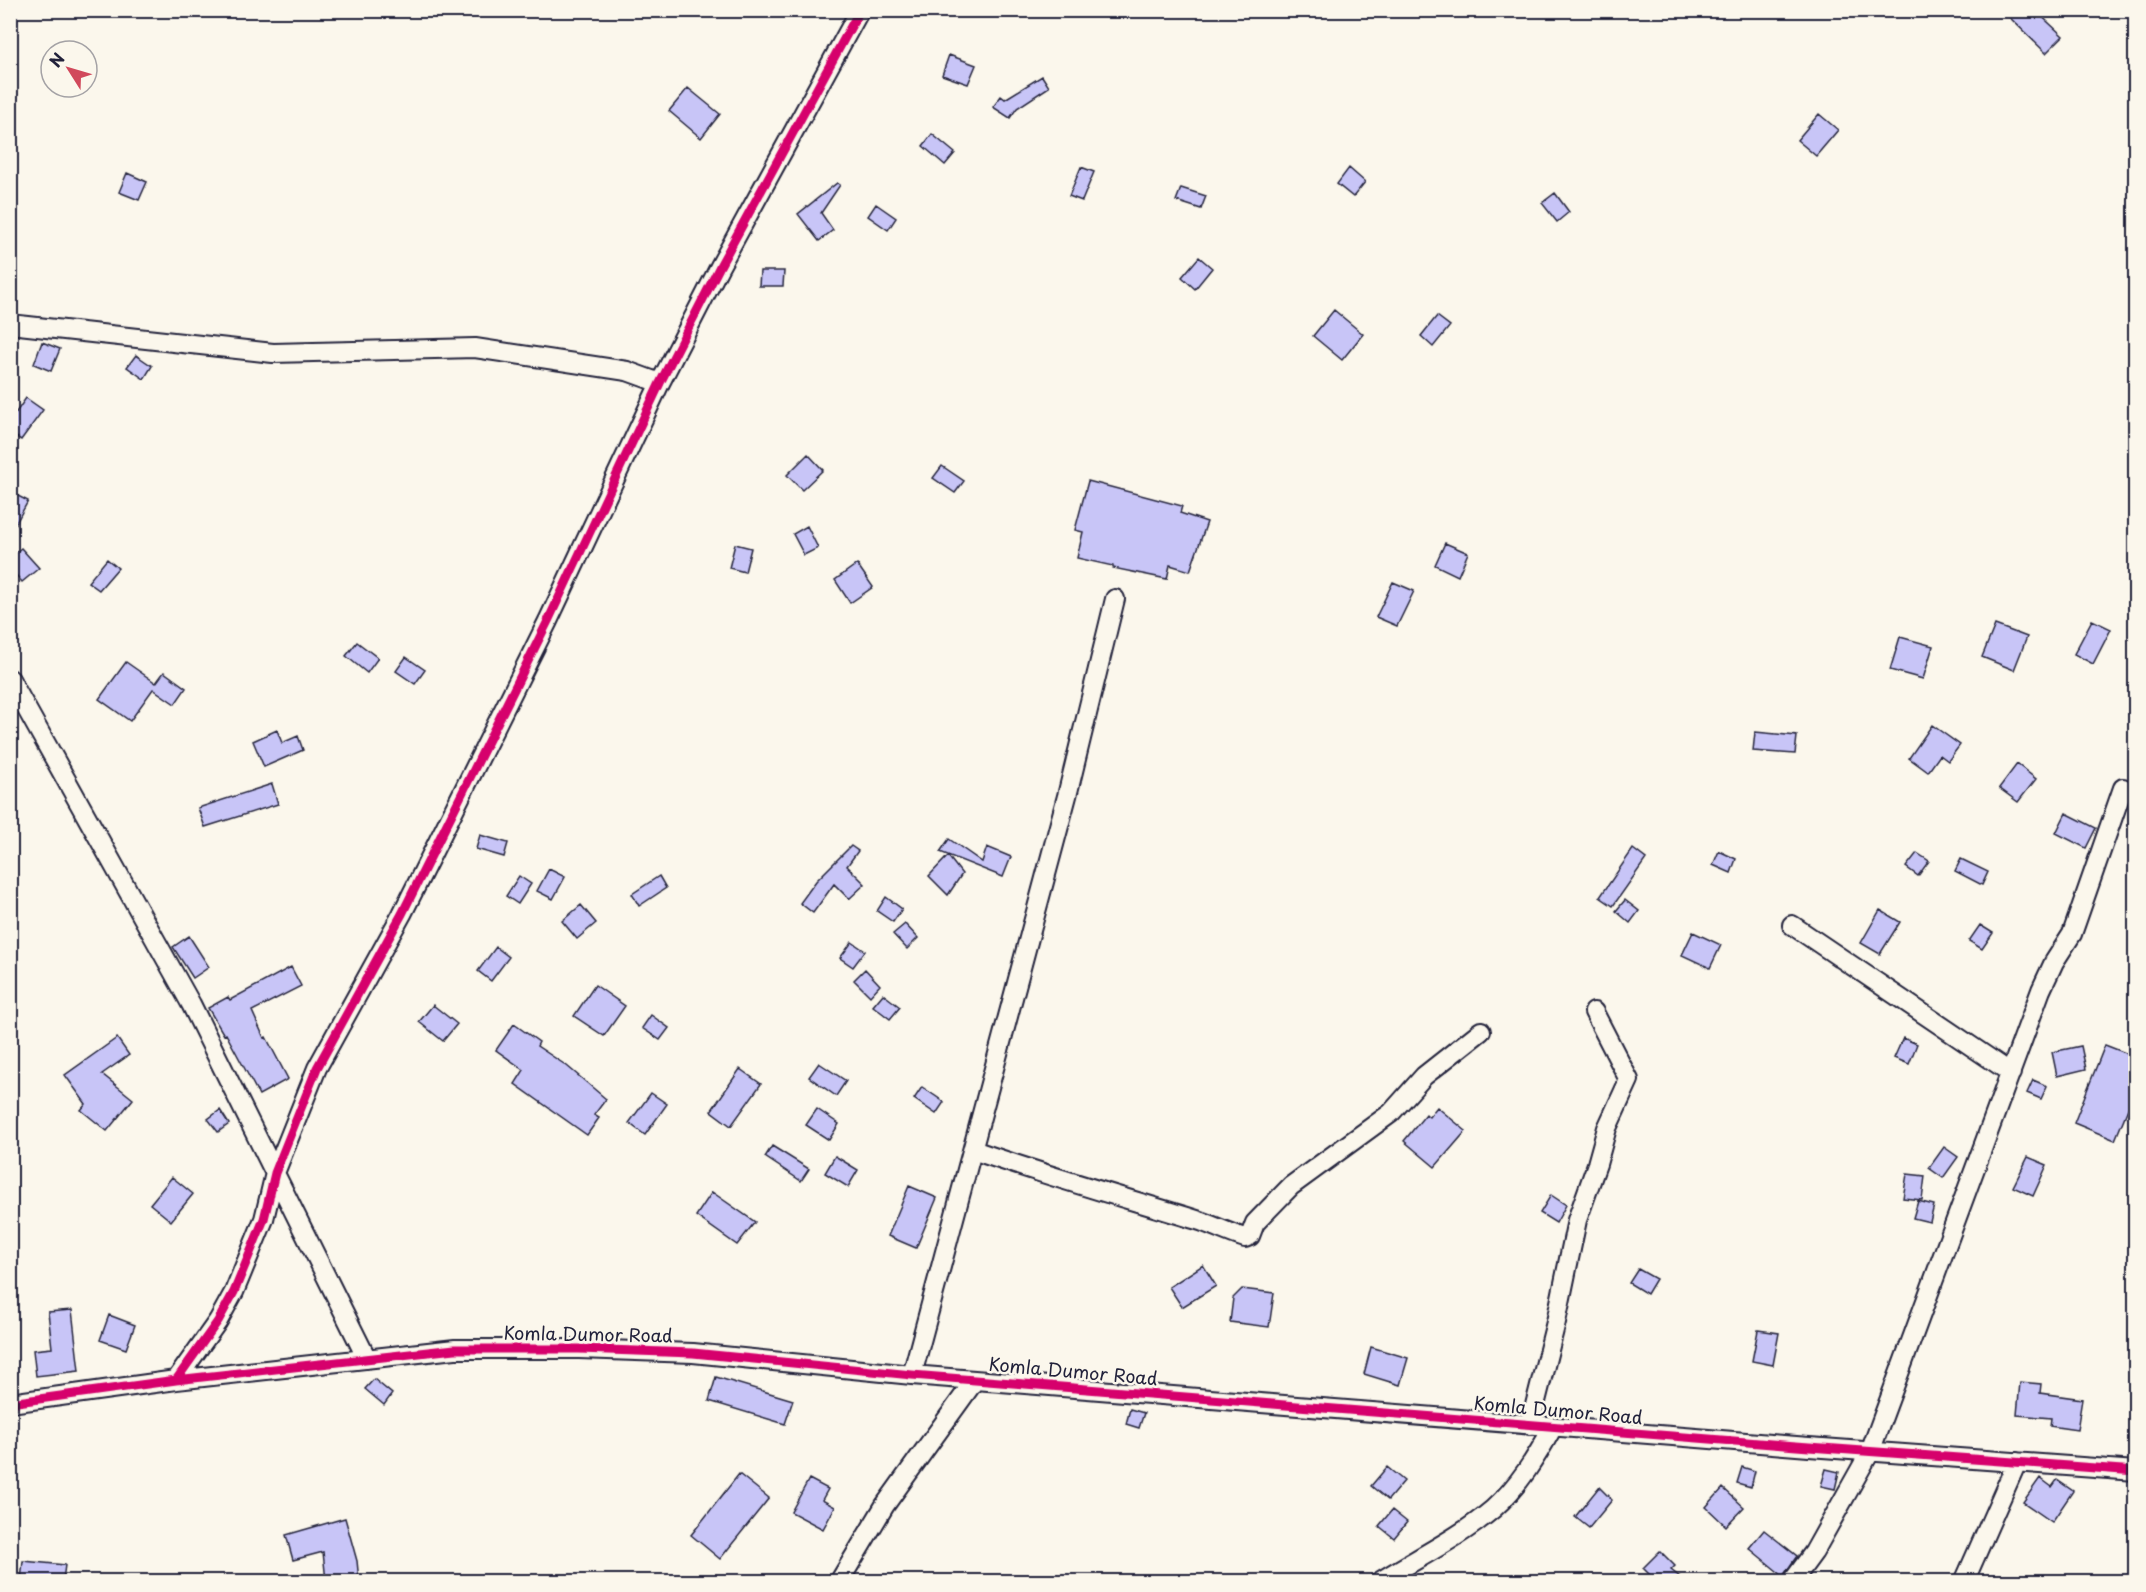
<svg xmlns="http://www.w3.org/2000/svg" width="2146" height="1592" font-family="'Playpen Sans',sans-serif">
<style>
.building{fill:#c8c5f7;stroke:#22223b;stroke-width:1.5}
.lines{fill:none;stroke-linecap:round;stroke-linejoin:round}
.minor-casing{stroke:#22223b;stroke-width:22}
.minor{stroke:#fbf7ec;stroke-width:18}
.cycleway-casing{stroke:#fbf7ec;stroke-width:13}
.cycleway{stroke:#d6006c;stroke-width:9}
.labels{text-anchor:middle;stroke-width:5;stroke-linejoin:round;paint-order:stroke}
.street-label{font-size:18px;fill:#22223b;stroke:#fbf7ec}
</style>
<rect width="100%" height="100%" fill="#fbf7ec"/>
<filter id="ink" filterUnits="userSpaceOnUse"><feTurbulence type="fractalNoise" baseFrequency=".0167" numOctaves="2"/><feDisplacementMap in="SourceGraphic" scale="12" xChannelSelector="R" yChannelSelector="G"/><feConvolveMatrix kernelMatrix="1 2 1 2 8 2 1 2 1" color-interpolation-filters="sRGB"/></filter>
<g filter="url(#ink)">
<!-- building -->
<path class="building" d="M2002,10H2035L2063,36L2046,53Z
M949,55L976,65L968,84L942,75Z
M1042,76L1049,87L1017,108L1010,118L993,107L1001,96L1005,99Z
M688,88L720,114L701,138L669,111Z
M1819,114L1838,130L1816,156L1797,140Z
M932,134L955,153L945,165L923,146Z
M1081,167L1094,172L1082,201L1069,196Z
M1349,168L1365,182L1353,197L1337,184Z
M127,173L147,182L139,200L119,192Z
M837,183L840,185L821,213L833,230L819,241L798,214Z
M1181,188L1206,196L1201,209L1176,201Z
M1555,193L1569,212L1557,222L1542,203Z
M876,204L896,218L888,230L868,216Z
M1199,257L1212,268L1195,289L1182,277Z
M760,271H784L783,286H759Z
M1334,310L1363,334L1342,360L1313,336Z
M1437,316L1450,326L1433,347L1421,336Z
M42,342L60,349L51,371L34,364Z
M136,355L152,366L144,379L127,367Z
M26,398L43,410L21,440L10,433V421Z
M808,454L823,470L802,490L787,475Z
M942,466L964,481L955,493L933,478Z
M1088,481L1182,506L1180,513L1207,522L1190,571L1170,565L1167,579L1113,568V566L1077,558L1083,532L1075,530Z
M10,492L28,501L10,534Z
M807,526L818,548L804,555L793,534Z
M1445,543L1468,553L1458,576L1435,565Z
M735,544L751,548L745,572L729,568Z
M21,548L39,568L22,582L10,568V557Z
M107,559L118,568L99,590L88,582Z
M857,564L873,587L850,603L835,580Z
M1393,582L1414,591L1397,626L1376,617Z
M2092,620L2111,629L2093,664L2074,654Z
M1995,625L2027,637L2014,670L1982,657Z
M1900,637L1933,646L1923,679L1890,670Z
M357,642L378,658L367,673L346,656Z
M406,657L425,670L415,684L396,671Z
M126,662L156,683L164,672L186,688L175,704L153,689L130,721L99,699Z
M1932,725L1960,745L1948,761L1940,755L1928,772L1909,758Z
M277,730L282,743L298,736L303,750L264,767L253,741Z
M1755,732L1797,736L1795,754L1753,751Z
M2017,764L2036,779L2018,802L1999,788Z
M272,784L278,804L205,827L198,808Z
M2066,813L2096,828L2086,848L2056,833Z
M480,835L508,843L504,857L476,849Z
M949,839L982,862L987,847L1011,857L1003,877L940,852Z
M851,846L858,851L847,866L865,884L849,899L834,884L813,913L800,903L816,881Z
M1633,849L1646,859L1613,906L1600,897Z
M1719,851L1736,859L1731,873L1713,865Z
M1917,853L1929,861L1918,876L1906,867Z
M948,856L962,874L948,895L929,876Z
M1961,859L1988,872L1982,885L1955,871Z
M549,869L565,877L553,899L537,891Z
M519,876L531,884L518,904L506,896Z
M659,876L666,888L639,906L632,894Z
M886,897L902,909L893,922L877,911Z
M1625,900L1639,911L1630,923L1616,911Z
M581,905L596,923L577,939L562,921Z
M1880,910L1900,922L1880,954L1861,943Z
M905,924L918,938L907,949L893,934Z
M1980,925L1993,933L1982,949L1969,941Z
M1693,932L1721,945L1710,968L1682,955Z
M189,936L209,967L193,978L173,947Z
M852,942L865,951L853,967L840,958Z
M496,947L509,957L491,981L478,971Z
M291,967L301,986L252,1011L264,1038L266,1037L288,1079L259,1095L226,1034L224,1035L208,1008L228,997L230,1000Z
M865,969L880,985L870,996L854,980Z
M595,985L625,1006L604,1036L574,1016Z
M883,994L900,1007L890,1019L873,1006Z
M433,1005L457,1024L443,1041L419,1022Z
M651,1015L669,1028L660,1040L642,1028Z
M514,1024L539,1042L537,1046L567,1066L606,1099L594,1115L599,1118L587,1135L515,1084L524,1070L496,1050Z
M117,1038L129,1055L102,1074L133,1099L107,1131L81,1110L86,1104L65,1075Z
M1903,1038L1917,1044L1909,1064L1894,1058Z
M2105,1045L2136,1057V1089L2115,1140L2074,1123Z
M2081,1046L2086,1069L2057,1076L2052,1052Z
M819,1063L846,1081L836,1096L809,1077Z
M740,1069L761,1084L731,1126L711,1111Z
M2033,1080L2047,1086L2041,1099L2027,1093Z
M922,1087L944,1102L936,1114L914,1099Z
M651,1093L667,1104L645,1135L629,1123Z
M1437,1107L1466,1131L1435,1167L1404,1141L1426,1114L1429,1117Z
M817,1109L839,1124L829,1140L806,1125Z
M220,1110L229,1124L218,1132L208,1119Z
M772,1146L809,1169L801,1181L765,1157Z
M1944,1147L1958,1157L1943,1178L1929,1168Z
M835,1156L858,1170L848,1187L825,1173Z
M2028,1157L2047,1165L2033,1196L2013,1187Z
M1907,1174L1925,1176L1922,1200L1903,1198Z
M172,1177L193,1194L171,1221L150,1204Z
M909,1186L937,1198L916,1248L888,1236Z
M712,1192L755,1222L737,1245L696,1216Z
M1551,1195L1566,1205L1556,1223L1540,1213Z
M1918,1201L1934,1205L1930,1222L1913,1218Z
M1203,1265L1216,1286L1182,1307L1169,1287Z
M1638,1269L1656,1279L1647,1294L1629,1283Z
M1242,1289L1274,1293L1269,1327L1230,1322L1233,1298Z
M72,1310L79,1371L36,1376L33,1350L52,1348L48,1312Z
M109,1315L135,1325L126,1349L100,1340Z
M1758,1330L1779,1333L1773,1365L1752,1361Z
M1371,1347L1408,1358L1400,1385L1364,1374Z
M716,1377L793,1400L785,1424L709,1401Z
M374,1379L392,1394L384,1405L365,1389Z
M2020,1382L2041,1384L2040,1393L2082,1399L2077,1430L2050,1426L2051,1418L2017,1415Z
M1130,1409L1144,1413L1139,1428L1126,1424Z
M1387,1467L1404,1481L1388,1500L1371,1486Z
M1742,1467L1755,1471L1751,1487L1737,1483Z
M1826,1469L1839,1472L1835,1489L1821,1486Z
M739,1474L769,1498L720,1559L691,1535Z
M2040,1478L2052,1487L2057,1480L2073,1491L2052,1522L2023,1502Z
M809,1479L828,1489L822,1500L835,1507L823,1529L791,1512Z
M1599,1487L1612,1500L1589,1528L1575,1517Z
M1723,1488L1744,1507L1726,1526L1706,1507Z
M1392,1510L1407,1522L1394,1538L1379,1526Z
M345,1518L357,1561L359,1581H326L323,1552L293,1560L286,1535Z
M1764,1530L1797,1556L1783,1576L1749,1548Z
M1660,1551L1675,1566L1671,1570L1685,1581H1656L1643,1568Z
M23,1561L65,1565L63,1580L21,1581Z"/>
<g class="lines">
<defs>
<path id="minor" d="M10,324L273,353L475,348L627,371L660,383
M10,679L191,1004L367,1359
M1792,925L2011,1073
M973,1150C1047,1176 1122,1197 1197,1220C1213,1225 1228,1233 1245,1238L1250,1236L1255,1223L1291,1186L1391,1113L1424,1076L1481,1031
M912,1375L1067,796L1115,599
M176,1380L218,1321L234,1292L264,1219L275,1173L317,1068L402,914L548,621L660,383L720,266L860,10
M10,1403L176,1380L455,1349H579L693,1353L912,1375L1809,1447L2136,1471
M1530,1425L1556,1322L1577,1220L1597,1164L1607,1128L1629,1080L1594,1012
M839,1582L885,1505L975,1380
M1379,1582C1417,1558 1459,1538 1493,1509C1519,1486 1537,1456 1553,1427
M1792,1582L1814,1552L1870,1452L2041,990L2054,962L2072,934L2123,788
M1964,1582L2017,1462"/>
</defs>
<!-- minor casing -->
<use href="#minor" class="minor-casing"/>
<!-- minor -->
<use href="#minor" class="minor"/>
<defs>
<path id="cycleway" d="M176,1380L218,1321L234,1292L264,1219L275,1173L317,1068L402,914L548,621L660,383L720,266L860,10
M10,1403L176,1380L455,1349H579L693,1353L912,1375L1809,1447L2136,1471"/>
</defs>
<!-- cycleway casing -->
<use href="#cycleway" class="cycleway-casing"/>
<!-- cycleway -->
<use href="#cycleway" class="cycleway"/>
</g>
</g>
<g class="labels">
<!-- street labels -->
<g class="street-label">
<text transform="translate(588 1335) rotate(1)" y="6">Komla Dumor Road</text>
<text transform="translate(1073 1372) rotate(5)" y="6">Komla Dumor Road</text>
<text transform="translate(1558 1411) rotate(5)" y="6">Komla Dumor Road</text>
</g>
</g>
<!-- margin -->
<rect width="2146" height="1592" fill="none" stroke="#fbf7ec" stroke-width="36"/>
<rect x="18" y="18" width="2110" height="1556" fill="none" stroke="#22223b" stroke-width="2" filter="url(#ink)"/>
<!-- north arrow -->
<g transform="translate(69 69) rotate(307)"><circle r="28" fill="#fbf7ec" stroke="#a4a2a5" stroke-width="1.5"/>
<path d="M0-4.5L10 22L0 15L-10 22Z" fill="#d1495b"/>
<text y="-9" font-size="16" font-weight="bold" text-anchor="middle" fill="#22223b">N</text>
</g>
</svg>
